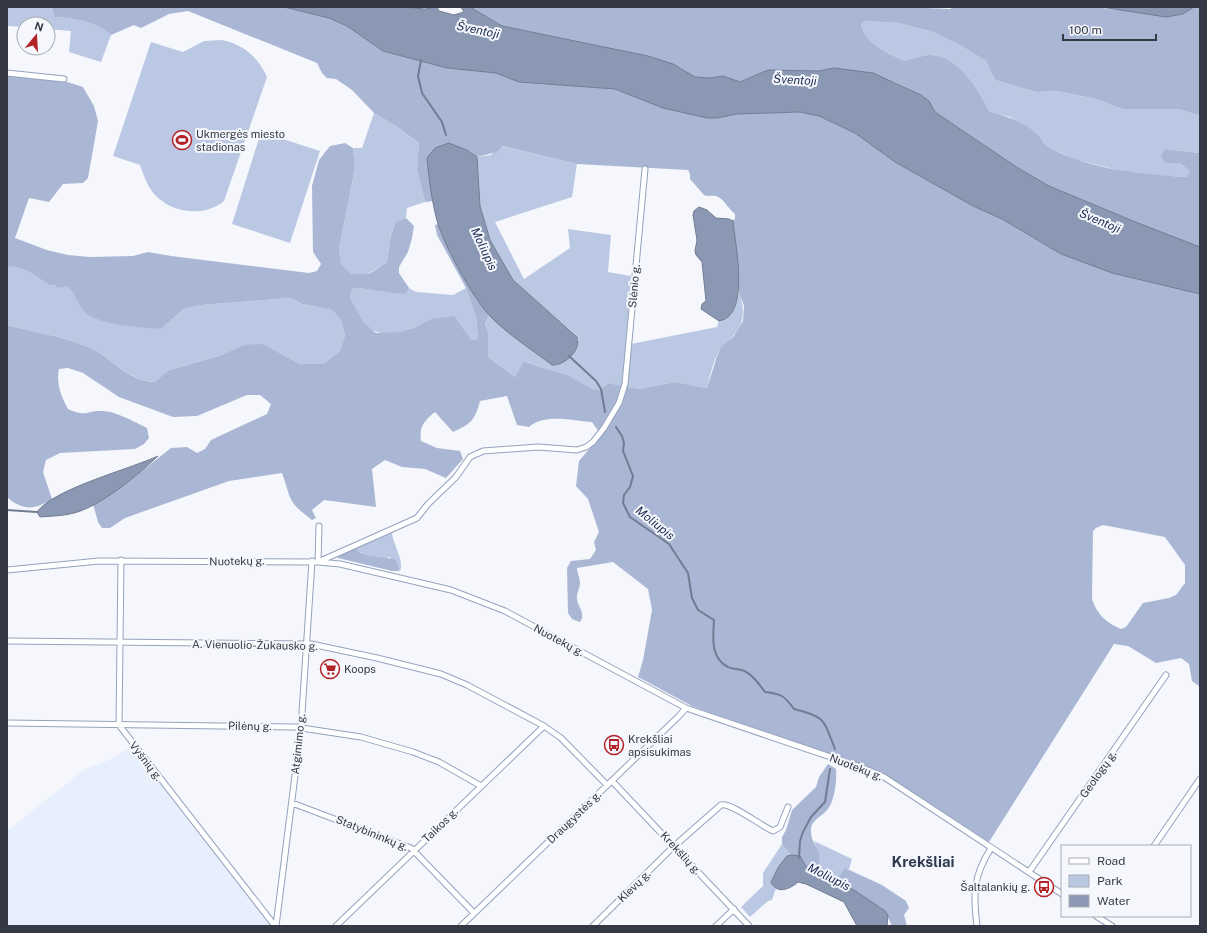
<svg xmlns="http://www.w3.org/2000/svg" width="1207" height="933" font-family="'Public Sans',sans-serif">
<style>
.built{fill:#e7eefc}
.green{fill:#bbc8e3}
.forest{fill:#aab7d4;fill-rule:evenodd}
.water{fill:#8b98b3;stroke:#717c92}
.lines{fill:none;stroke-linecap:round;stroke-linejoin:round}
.stream{stroke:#717c92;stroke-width:2}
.minor-casing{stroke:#95a2bd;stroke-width:7}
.minor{stroke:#fff;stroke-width:5}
.labels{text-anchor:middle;stroke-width:4;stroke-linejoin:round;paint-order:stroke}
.poi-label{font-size:11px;fill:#343945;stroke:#f5f7fd;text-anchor:start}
.street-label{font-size:11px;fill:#343945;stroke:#f5f7fd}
.water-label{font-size:12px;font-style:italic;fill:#1c2c53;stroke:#f5f7fd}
.district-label{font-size:15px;font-weight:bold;fill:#2f3950;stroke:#f5f7fd}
</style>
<rect width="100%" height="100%" fill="#f5f7fd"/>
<!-- built -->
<path class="built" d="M132,746L236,882L273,926H7V831L85,769L109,760Z"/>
<!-- green -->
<path class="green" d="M7,7H52L54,17C75,18 94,21 111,35L101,62L69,52L71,31L48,29V24H24V27L7,26Z
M865,21L898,23L930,31L958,44L986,61L995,80L1036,92L1057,91L1096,99L1122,109H1178L1200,116V153L1166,149L1165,163H1179L1190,171L1186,177L1134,174L1077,160L1047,147L1035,132L1010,117L989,111C979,90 957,53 929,55C921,56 913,60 905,61C887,53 867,45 861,25Z
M222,40C243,44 258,57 267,77L224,201C205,217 173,214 155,195C147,186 144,176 140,165L113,156L151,42L183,52L204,41Z
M374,113L396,126L419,143L417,169L425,202L407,208L406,218L396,221L391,235L387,262L368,274H351L340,264L339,249L355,168L353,148H362Z
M261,132L320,151L290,243L232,224Z
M501,146L577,164L572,197L495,222L524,279L570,248L568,229L611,235L608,272L631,276L626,345L717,327L719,321C734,318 735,305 739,293C745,309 745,323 733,336C727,343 721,347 717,355C712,365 710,377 707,388L675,382L638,389L608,383L601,389L593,391L568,375L537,366L525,361L515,377L488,357V332L485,324L489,314L503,328L552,365L570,357L579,340L577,336L513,280L490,240L480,206L477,157L491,155Z
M7,266H18L33,272L49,285L67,286L74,291L84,311L130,325L161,329L184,309L201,305L290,298L302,304L332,310L341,320L345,335L340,351L323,364H300L281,354L243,345L219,356L169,370L156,382C126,381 112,357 88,347C63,336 33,332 7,325Z
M359,288L407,293L409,288L416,292L453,295L466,288L476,317L478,339L471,340L431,319C413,329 379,344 363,322C358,315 354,306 350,298L352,289Z
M392,532C392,543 405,561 400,571H392H397L390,557C378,561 362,555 353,547Z
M814,841L852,859L849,869H845L836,881L814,872C821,861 819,853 814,841Z
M782,844L791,855L787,856L773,886L776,888L772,900L768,901L750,917L741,907L763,886V873Z"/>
<!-- forest -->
<path class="forest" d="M52,7H284L329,18L347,26L383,51L447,68L496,73L519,82L615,89L636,97L717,118L737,114L800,112L819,116L855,133L895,162L973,206L1002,219L1061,254L1112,273L1200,294V687L1192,681L1189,664L1181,658L1156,663L1128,646L1114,644L989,842L874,769L708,712L692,706L638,677L643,660L652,610L648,589L613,562L577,568C577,573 580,578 580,583C580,588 576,594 577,599C578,607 586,614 580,622L572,619L568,613L567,568L571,561L590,559L596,550L594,542L599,532L588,499L576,486L579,461L601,435L592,422C574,421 544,413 529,427L517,425L507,396L480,401C475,420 471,424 453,432L435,412C424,421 419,426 421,441L437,448L460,451L463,459L446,478L425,469L402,467L385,460L372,469L376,507L324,500L312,510L316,518L312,520C287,501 292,501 282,473L229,481L125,518L110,528H102L98,522L93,504L133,478L171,448L187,447L197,453L205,449L211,440L267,414L271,404L260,395H247L197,416L173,417L119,397L83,373L68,368L59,369C56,384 61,396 68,409C88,418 85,410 102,411C115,411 135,422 147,428L149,438L144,444L135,449L60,453L46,460L43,472L52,499C35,510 23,511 7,497V325C33,332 63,336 88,347C112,357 126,381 155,382L169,370L219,356L243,345L262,344L300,364H323L340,351L345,335L341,320L332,310L302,304L290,298L201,305L184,309L161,329C141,327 98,326 84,311C77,303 76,293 67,286L58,288L54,285H49C35,275 25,266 7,266V76L64,81L83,87L94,106L98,121L88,178L83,183L63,184L49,202L29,198L15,238L47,250L68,255L90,257L133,256L148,252L171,256L309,273L317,271L321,264L313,252L312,186L319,160L330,146L345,143L353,148L355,168L339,249L341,264L351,274H369L387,262L391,235L396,221L406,218L414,226L412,238L408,252L399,267V273L409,288L407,293L403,294L359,288L352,289L350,298L364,323L376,333L399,332L413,328L431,319L454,316L471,340L478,339L476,317L466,288L437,235L435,225L438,224C451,257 469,286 489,314L485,324L488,332V357L515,377L524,361L537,366L568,375L593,390L601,389L608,383L638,389L675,382L707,388L717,356L722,346L734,336L743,321L744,306L739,293L732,220L735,219V214C728,209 724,198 716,196C712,195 708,197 704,195L690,179V174L688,170L577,164L502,146L497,152L477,157L469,150L429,180L434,201L425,202L417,169L419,143L396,126L374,113L352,90L336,79L327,78L322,73L317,63L188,11L169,14L141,28L134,25L111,35C94,21 75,18 54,17ZM1103,525L1165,537L1185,565V583L1176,595L1169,598L1143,603L1126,627L1121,629C1106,623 1097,614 1092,599L1093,531L1096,528Z
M470,7H900L951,9V7H1101L1107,9L1183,14L1194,7H1200V116L1178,109H1122L1096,99L1057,91L1036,92L995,80L986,61L958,44L930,31L898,23L865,21L861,25C867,45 887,53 905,61C913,59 921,56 929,55C957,53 979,90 989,111C1005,116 1023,121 1036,133C1041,137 1043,145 1050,148C1092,170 1140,174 1186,177L1190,171L1179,163H1165L1161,155L1166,149L1200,153V247L1138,223L1049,186L1018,168L935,112L929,101L921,95L894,82L834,68L819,71L768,70L740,82H735L723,76L709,78L695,77L672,64L648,56L502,26Z
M353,547L361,553L370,556L395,559L399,568L398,571H392L338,558V555Z
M828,764L836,769C837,780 835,801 827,810C821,817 810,821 811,831C811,848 828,851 814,872L807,868L802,860L791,855L782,844V837L786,830L792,810L816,787L819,777Z
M845,868L882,885L906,901L909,908L904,915L907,926H892L885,911L836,881Z"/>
<!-- water -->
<path class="water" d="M284,7H403L425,9L437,7L439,11L454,15L464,12L461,7H470L502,26L648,56L673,64L695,77L709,78L723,76L740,82L768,70L819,71L834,68L873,73L921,95L929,101L935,112L1018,168L1049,186L1138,223L1200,247V294L1112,273L1061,254L1002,219L973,206L895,162L855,133L819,116L800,112L737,114L717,118H707L663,108L615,89L519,82L496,73L447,68L383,51L347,26L329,18Z
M1101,7H1194L1183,14L1166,17Z
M449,143L469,151L477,157L480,206L490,240L513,280L577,337C582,350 564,366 552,365C531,349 507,334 489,315C472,296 446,249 438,224C432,203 429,180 427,158L435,148Z
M699,207L707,210L716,218L729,219L733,221C735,244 751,316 719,321L701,309L702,304L706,301L702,262L696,255L695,251L697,240L693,215L694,211Z
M158,456C138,475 101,506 74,513C63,516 52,516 40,517L37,512C53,489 130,469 158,456Z
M791,855L800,856L807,868L854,890L885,911L888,915L887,926H857L844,902L806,884L798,882C790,889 777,895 771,882L779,866L787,856Z"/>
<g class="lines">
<!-- stream -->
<path class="stream" d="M421,60L418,76L422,93L442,122L446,135
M569,356L596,381L601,389L605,412
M616,427L622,436L624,443L623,451L633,476L630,487L624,495L623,503L630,517L669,544L688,573L692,598L698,610L714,620C713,637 710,658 728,667C733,670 740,668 746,672C754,676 759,684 765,692C781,694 784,695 794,709C826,717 823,719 835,749
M7,510L37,512
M799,858L800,841L803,832L811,817L825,802L830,769"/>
<defs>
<path id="minor" d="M7,73L64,79
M319,526L318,562L417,518L428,504L456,477L470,457L483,451L538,447L577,450L586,447L593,442L604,428L619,403L625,384L645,169
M121,560L119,725L275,926
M7,570L99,561L318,562L340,564L451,590L505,611L686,708L863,768L884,777L1062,894
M7,641L311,644L377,658L441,674L467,685L544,726L561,738L607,785
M7,723L295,727L361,737L413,752L439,762L481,786
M612,781L749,926
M292,803L411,848L474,913
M1154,846L1200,779
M1029,872L1166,675
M1096,916L1112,926
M276,926L301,728L312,561
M336,926L544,726
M461,926L679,716L686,708
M593,926L672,848L721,805C731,802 761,826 773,831L780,827L788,807
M716,926L734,909
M977,926C973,893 973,877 991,848"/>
</defs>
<!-- minor casing -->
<use href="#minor" class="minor-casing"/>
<!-- minor -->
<use href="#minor" class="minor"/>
</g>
<!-- icons -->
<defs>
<symbol id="stadium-ring" viewBox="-11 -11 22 22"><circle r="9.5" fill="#f5f7fd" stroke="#b32226" stroke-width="1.5"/><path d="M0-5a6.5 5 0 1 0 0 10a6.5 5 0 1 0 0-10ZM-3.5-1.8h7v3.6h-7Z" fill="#b32226"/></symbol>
<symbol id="supermarket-ring" viewBox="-11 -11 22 22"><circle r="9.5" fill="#f5f7fd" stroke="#b32226" stroke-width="1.5"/><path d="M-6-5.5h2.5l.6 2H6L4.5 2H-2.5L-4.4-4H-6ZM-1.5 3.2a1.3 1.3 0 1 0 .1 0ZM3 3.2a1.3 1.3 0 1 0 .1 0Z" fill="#b32226"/></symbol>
<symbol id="bus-ring" viewBox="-11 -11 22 22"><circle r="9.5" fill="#f5f7fd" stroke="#b32226" stroke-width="1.5"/><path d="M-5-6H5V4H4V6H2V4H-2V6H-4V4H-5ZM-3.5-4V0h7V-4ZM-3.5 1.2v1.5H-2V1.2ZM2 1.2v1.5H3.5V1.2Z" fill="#b32226"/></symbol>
</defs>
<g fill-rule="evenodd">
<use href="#stadium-ring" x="171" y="129" width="22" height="22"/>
<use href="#supermarket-ring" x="319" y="658" width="22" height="22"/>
<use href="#bus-ring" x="603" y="734" width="22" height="22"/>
<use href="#bus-ring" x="1033" y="876" width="22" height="22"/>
</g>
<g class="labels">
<!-- poi labels -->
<g class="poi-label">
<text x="196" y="138">Ukmergės miesto<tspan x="196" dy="13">stadionas</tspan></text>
<text x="344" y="673">Koops</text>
<text x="628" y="743">Krekšliai<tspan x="628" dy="13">apsisukimas</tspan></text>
<text x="1030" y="891" text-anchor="end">Šaltalankių g.</text>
</g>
<!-- street labels -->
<g class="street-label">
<text transform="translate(634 286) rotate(-85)" y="4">Slėnio g.</text>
<text transform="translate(237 561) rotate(-1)" y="4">Nuotekų g.</text>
<text transform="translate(559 640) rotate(28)" y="4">Nuotekų g.</text>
<text transform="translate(255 645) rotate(1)" y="4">A. Vienuolio-Žukausko g.</text>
<text transform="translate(250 726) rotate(1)" y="4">Pilėnų g.</text>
<text transform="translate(298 744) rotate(-84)" y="4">Atgimimo g.</text>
<text transform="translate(146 761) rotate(52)" y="4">Vyšnių g.</text>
<text transform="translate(856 767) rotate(21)" y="4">Nuotekų g.</text>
<text transform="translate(1098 774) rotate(-55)" y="4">Geologų g.</text>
<text transform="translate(574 817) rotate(-44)" y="4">Draugystės g.</text>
<text transform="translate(440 825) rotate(-44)" y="4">Taikos g.</text>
<text transform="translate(372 833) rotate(22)" y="4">Statybininkų g.</text>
<text transform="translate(681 853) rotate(47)" y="4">Krekšlių g.</text>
<text transform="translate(634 886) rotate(-44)" y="4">Klevų g.</text>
</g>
<!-- water labels -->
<g class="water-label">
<text transform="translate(478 30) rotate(12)" y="4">Šventoji</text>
<text transform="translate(795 80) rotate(3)" y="4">Šventoji</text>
<text transform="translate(1100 221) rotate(23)" y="4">Šventoji</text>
<text transform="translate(484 249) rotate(65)" y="4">Moliupis</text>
<text transform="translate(655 523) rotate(39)" y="4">Moliupis</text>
<text transform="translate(829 877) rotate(27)" y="4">Moliupis</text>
</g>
<!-- district labels -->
<g class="district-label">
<text x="923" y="867">Krekšliai</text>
</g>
</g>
<!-- border -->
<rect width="1207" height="933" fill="none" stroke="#343945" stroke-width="16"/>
<!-- legend -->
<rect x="1061" y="845" width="130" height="72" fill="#f5f7fd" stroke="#a8abb3"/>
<rect x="1069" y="858" width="20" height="6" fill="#ffffff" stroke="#a8abb3"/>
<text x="1097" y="865" font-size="12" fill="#343945">Road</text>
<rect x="1069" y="875" width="20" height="12" fill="#bbc8e3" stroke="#a8abb3"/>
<text x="1097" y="885" font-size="12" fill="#343945">Park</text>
<rect x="1069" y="895" width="20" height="12" fill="#8b98b3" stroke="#a8abb3"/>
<text x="1097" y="905" font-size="12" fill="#343945">Water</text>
<!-- north arrow -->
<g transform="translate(36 36) rotate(18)"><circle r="19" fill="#f5f7fd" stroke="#a8abb3"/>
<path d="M0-3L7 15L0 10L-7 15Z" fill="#b32226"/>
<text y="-6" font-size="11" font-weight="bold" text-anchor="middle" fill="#343945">N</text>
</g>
<!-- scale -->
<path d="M1063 34v6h93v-6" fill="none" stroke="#343945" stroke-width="2"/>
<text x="1069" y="34" font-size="12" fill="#343945" stroke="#f5f7fd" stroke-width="3" paint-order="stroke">100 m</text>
</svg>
